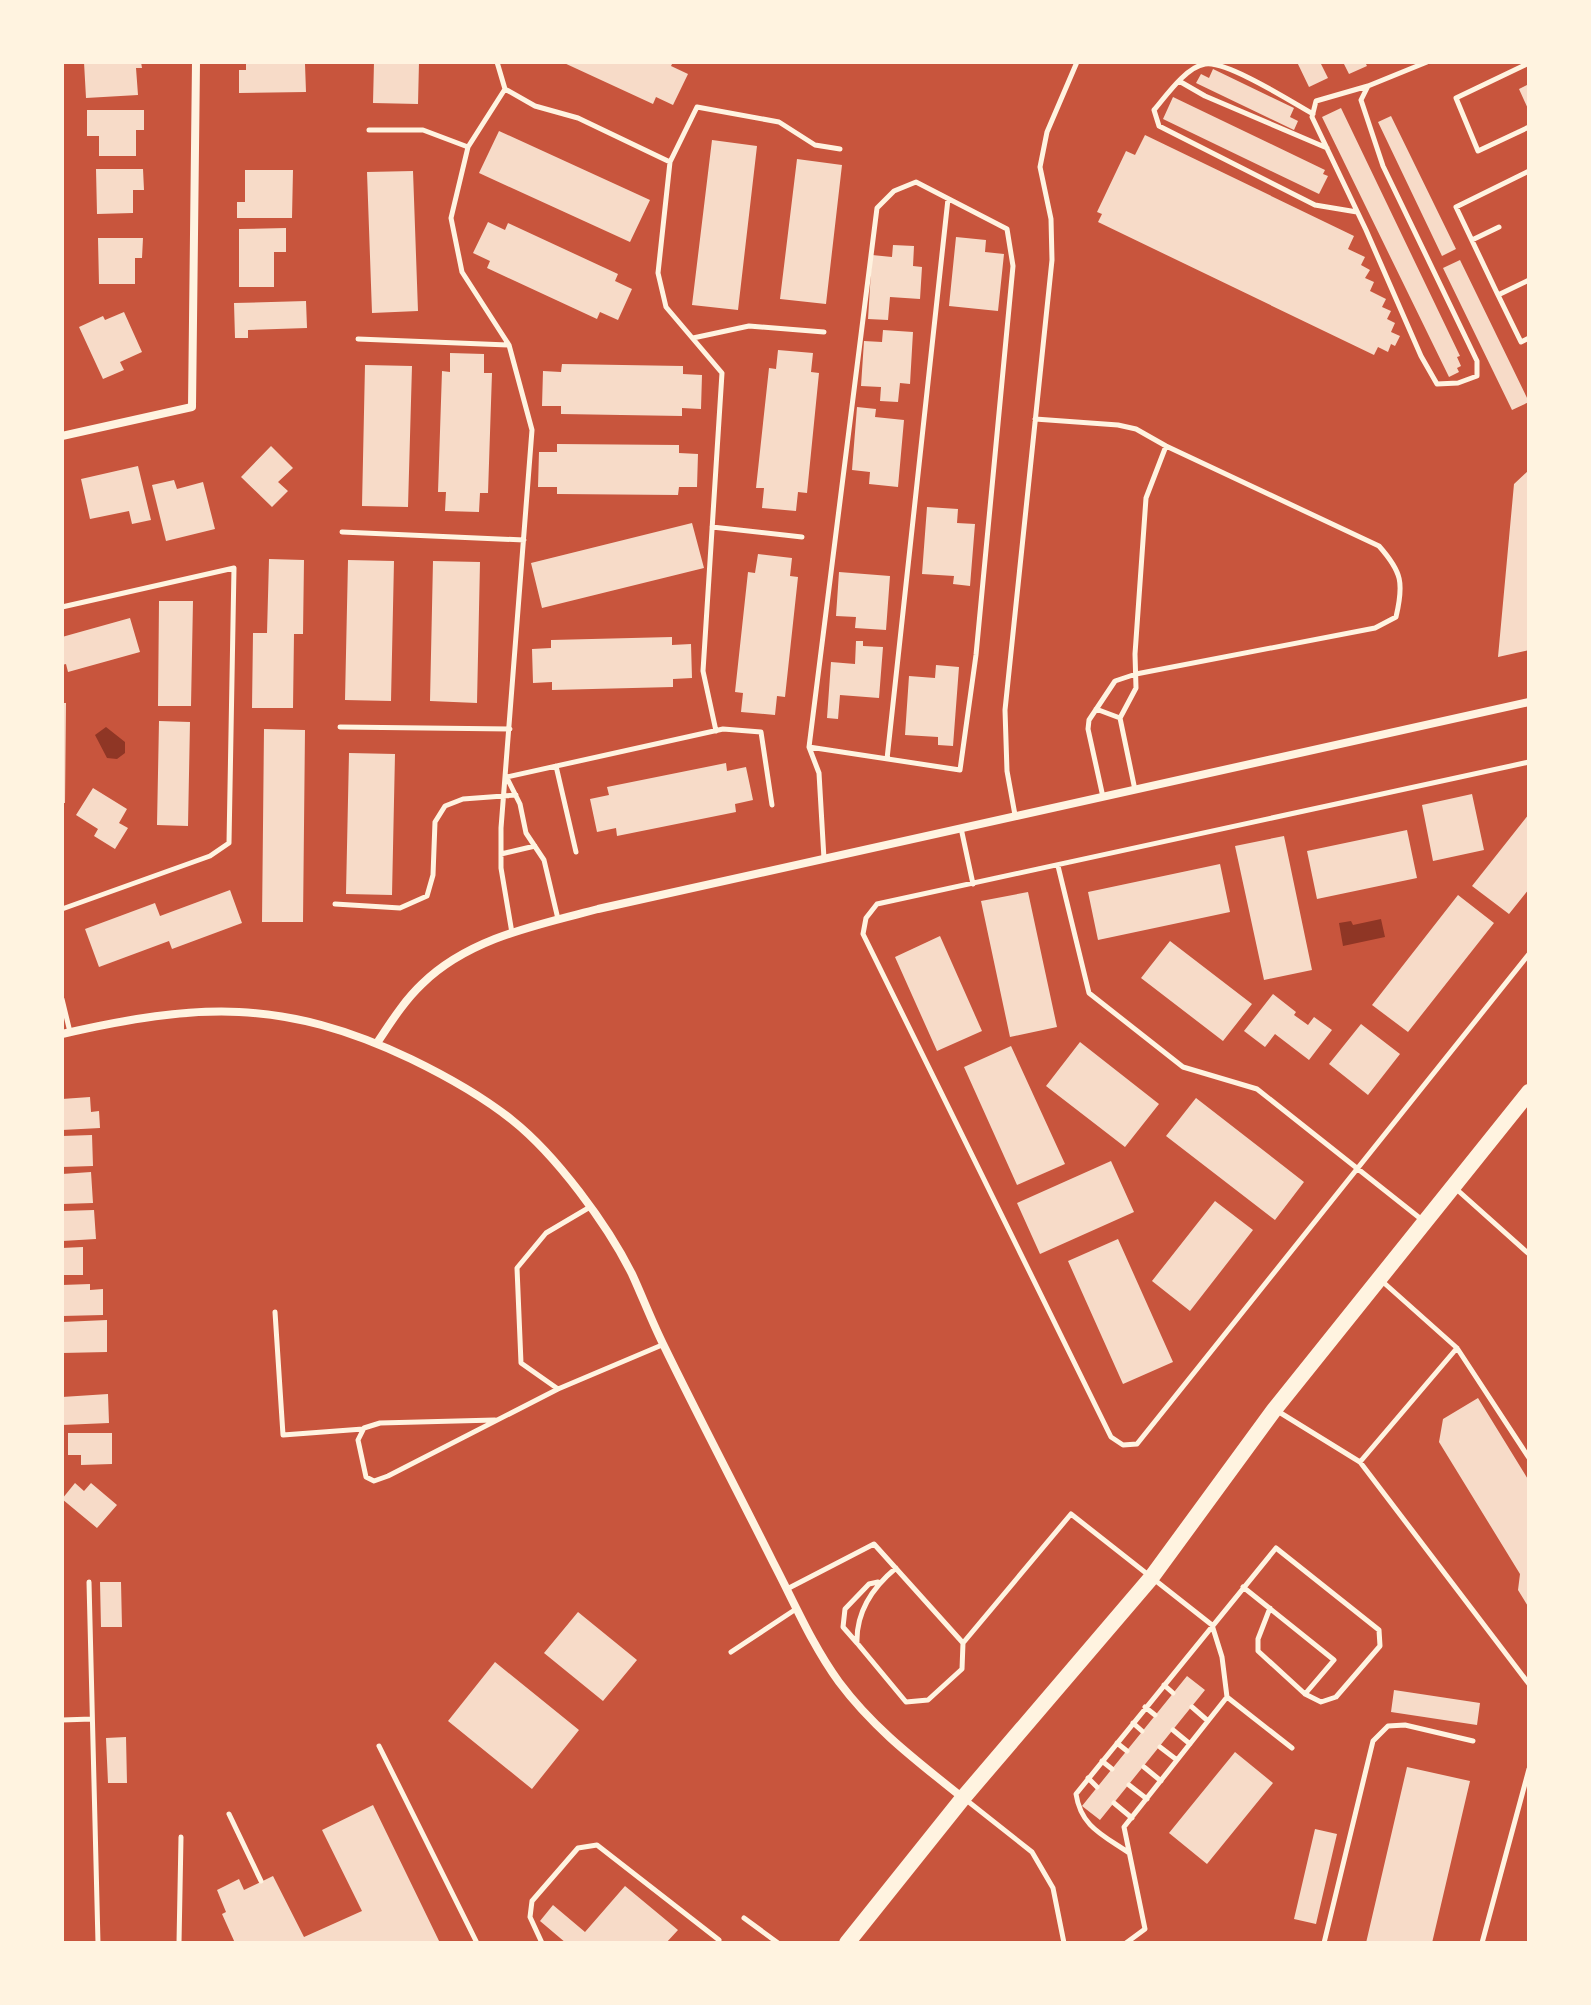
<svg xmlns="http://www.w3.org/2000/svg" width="1591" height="2005" font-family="Signika,sans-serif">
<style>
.water{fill:#8f3625}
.building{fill:#f7dbc8}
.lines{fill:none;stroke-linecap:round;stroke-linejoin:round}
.service{stroke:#fff3e0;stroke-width:5}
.minor{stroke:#fff3e0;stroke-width:8}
.primary{stroke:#fff3e0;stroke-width:16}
</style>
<rect width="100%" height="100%" fill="#c8553d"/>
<!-- water -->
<path class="water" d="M106,727L125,742V753L117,759L107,758L95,735Z
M1381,919L1385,937L1343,946L1339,923L1351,921L1353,925Z"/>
<!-- building -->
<path class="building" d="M84,62H141L142,68H136L138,95L86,98Z
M246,62L305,64L306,92L239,93V70H246Z
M374,62H419L418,104L373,103Z
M562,62H673L671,66L688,74L673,105L656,97L653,104Z
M1297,62H1320L1328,78L1309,87Z
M1343,62H1365L1367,66L1349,74Z
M1213,69L1294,108L1290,117L1298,121L1294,130L1196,83L1201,74L1209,78Z
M1529,84V111L1519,89Z
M1173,97L1325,170L1323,174L1328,176L1319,194L1163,119Z
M1341,108L1460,356L1457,357L1461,366L1457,368L1459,372L1449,377L1322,117Z
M87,110H144V130H136V156H99V136H87Z
M1391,116L1456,249L1442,256L1378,122Z
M499,131L650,200L630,242L479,173Z
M1145,135L1354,236L1348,249L1365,257L1361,265L1370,270L1365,278L1374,282L1370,291L1386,299L1382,307L1391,311L1387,319L1395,323L1391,332L1400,336L1395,346L1391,344L1388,352L1378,347L1374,355L1098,222L1102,214L1097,212L1126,151L1135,155Z
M712,140L757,146L738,310L692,305Z
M797,159L842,165L826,304L780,299Z
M96,169H143L144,190H133V213L97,214Z
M245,170H293L292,218H237V202H245Z
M413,171L418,311L372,313L367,172Z
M488,222L505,230L508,223L618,274L615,281L632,289L618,320L600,312L597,319L487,268L490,261L473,253Z
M286,228V252H274V287H239V229Z
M956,237L986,240L985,252L1004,254L998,311L949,306Z
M98,238H143L142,258H135V284H99Z
M893,245L914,246L913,266L922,267L920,299L890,297L888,320L868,319L872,255L892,257Z
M1460,260L1529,402L1512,410L1443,268Z
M306,301L307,328L248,330V338H235L234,303Z
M124,312L142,352L120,362L124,370L103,379L79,327L103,316L105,320Z
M883,330L913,332L910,384L900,383L898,402L880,401L881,387L861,386L864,341L882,342Z
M778,350L813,353L811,372L819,373L807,493L798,492L796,511L762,508L764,488H756L769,368L776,369Z
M450,353L484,354V373H492L488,493H480L479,512L445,511L446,492H438L442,371L450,372Z
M562,364L683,366V374L702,375L701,409L682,408V416L561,414V406H542L543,371L561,372Z
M365,365L412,366L408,507L362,506Z
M857,407L876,409L875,417L904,420L898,487L869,484L870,472L852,470Z
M557,444L679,445V453L698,454L697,487H679L678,495L557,494V487H538L539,452H557Z
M271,446L293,468L278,482L288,491L272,507L241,477Z
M138,466L151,520L132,524L129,511L90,519L81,479Z
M1529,470V650L1498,657L1514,484Z
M174,480L177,489L203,482L215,529L166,541L152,485Z
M927,507L958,509L957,523L975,524L970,586L953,584L954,576L922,574Z
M692,523L704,568L542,608L531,563Z
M758,554L792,558L790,576L798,577L785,697L777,696L775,715L741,712L743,693L735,692L748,572L755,573Z
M269,559L304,560L303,634H294L293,708H252L253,633H267Z
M348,560L394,561L391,701L345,700Z
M433,561L480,562L477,703L430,701Z
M839,572L890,576L886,630L855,628L856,617L836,616Z
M159,601H193L191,706H158Z
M130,618L140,652L68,672L66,664L62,665V637Z
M672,637V645L691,644L692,678L673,679V687L552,690V682L533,683L532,649L551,648V640Z
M856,641H863V646L883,647L879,698L840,695L838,719L827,718L831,662L855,664Z
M936,665L959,667L953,746L938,745V737L905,735L909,676L935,678Z
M62,703H66L65,803H62Z
M159,721L190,722L188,826L157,825Z
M264,729L305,730L303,922H262Z
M349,753L395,754L392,895L346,894Z
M726,763L727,771L746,767L753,800L735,804L736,812L617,836L616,828L597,832L590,799L609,795L607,787Z
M93,788L127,809L119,823L128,828L115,849L94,836L98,829L76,815Z
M1472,794L1484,850L1433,861L1422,805Z
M1529,814V889L1509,914L1472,886Z
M1407,830L1417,878L1317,899L1307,851Z
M1284,836L1312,970L1264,980L1235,846Z
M1220,864L1230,912L1098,940L1088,892Z
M230,890L242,923L172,949L169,941L99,967L85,929L155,903L160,916Z
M1028,892L1057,1027L1010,1037L981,901Z
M1458,895L1494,923L1408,1032L1372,1005Z
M940,936L982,1031L937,1051L895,957Z
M1170,941L1252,1004L1223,1041L1141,978Z
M1273,994L1296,1012L1294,1015L1308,1025L1314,1017L1332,1030L1309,1060L1275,1034L1265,1047L1244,1031Z
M1361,1024L1400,1054L1368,1095L1329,1064Z
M1080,1042L1159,1104L1125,1147L1046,1086Z
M1011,1046L1065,1164L1017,1185L964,1067Z
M90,1097L91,1112L99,1111L100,1128L62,1130V1099Z
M1196,1098L1304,1182L1275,1220L1166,1136Z
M92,1135L93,1166L62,1167V1136Z
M1111,1161L1134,1212L1040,1254L1017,1203Z
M91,1172L93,1203L62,1204V1174Z
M1215,1201L1253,1230L1190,1311L1152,1281Z
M94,1210L96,1239L62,1241V1211Z
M1118,1239L1173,1362L1123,1384L1068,1261Z
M83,1247V1275H62V1248Z
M90,1284V1290L103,1289V1315L62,1316V1285Z
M107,1320V1352L62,1353V1322Z
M108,1394L109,1423L62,1425V1397Z
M1478,1398L1529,1481V1608L1518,1590L1520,1574L1439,1442L1443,1419Z
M68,1433H112V1464L81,1465V1455H68Z
M75,1483L84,1491L91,1483L117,1505L97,1528L62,1499Z
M100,1582H121L122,1627H101Z
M578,1612L637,1660L603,1701L544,1653Z
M495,1662L579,1730L532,1789L448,1721Z
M1187,1676L1205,1690L1100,1820L1082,1806Z
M1394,1690L1480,1703L1477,1725L1391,1712Z
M126,1737L127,1783H108L106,1738Z
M1235,1752L1273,1783L1207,1864L1169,1833Z
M1407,1767L1470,1781L1432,1943H1366Z
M373,1805L440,1943H235L222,1914L226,1912L217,1890L239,1879L244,1890L273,1876L304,1937L362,1911L322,1830Z
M1315,1829L1337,1834L1316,1924L1294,1919Z
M625,1886L678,1930L666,1943H566L540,1921L553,1905L585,1932Z"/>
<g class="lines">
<!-- service -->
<path class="service" d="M497,62L505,89L535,106L578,118L670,162
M1529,63L1456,98L1478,151L1529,127
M1179,81L1205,96L1327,148
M1368,86L1361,100L1383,166L1477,361V376L1458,383L1437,384L1421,356L1366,230L1312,117L1316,101L1368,86L1427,62
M505,89L468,147L451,218L462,272L509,345L532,430L501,828V868L512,933
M1313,114C1292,102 1226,60 1205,64C1186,67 1166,96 1154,110L1159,126L1315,205L1357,212
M369,130H423L468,147
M1472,240L1499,227
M1529,280L1498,295L1521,342L1529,338
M1498,295L1456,207L1529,171
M693,338L749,326L824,332
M358,339L508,345
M1035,419L1118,425L1136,429L1166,446L1379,546C1402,572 1404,583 1396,617L1375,628L1136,674L1115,681L1089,720L1088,729L1103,797
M712,527L802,537
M342,532L524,540
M62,607L234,568L229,843L210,856L62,909
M1096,709L1120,718
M340,727L510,729
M716,731L703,671L722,373L666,307L658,273L670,162L697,107L779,122L815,145L840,149
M809,747L960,770L976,655L1013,266L1007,229L916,182L894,191L877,208L809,747L819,773L824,859
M887,759L948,199
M1529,762L877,904L866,918L863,934L1111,1437L1123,1445L1137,1444L1529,954
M556,766L576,852
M507,777L723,729L761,732L772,805
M507,778L520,804L526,833L544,860L558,919
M1135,790L1120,718L1136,688L1135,654L1146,498L1166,446
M1015,815L1007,771L1005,710L1052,260L1051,219L1040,167L1047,132L1077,62
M961,828L973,884
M501,854L535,846
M1058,866L1089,993L1183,1067L1257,1089L1421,1219
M335,904L400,908L427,896L433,875L435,822L445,806L463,799L516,795
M62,999L70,1032
M1454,1187L1529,1254
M590,1207L546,1233L517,1268L521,1363L558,1389L662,1345
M1383,1282L1457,1348L1529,1458
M275,1312L283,1435L363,1429
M1279,1412L1360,1462L1529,1684
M495,1420L380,1423L364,1428L358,1440L366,1477L374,1481L388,1476L558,1389
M1360,1462L1457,1348
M896,1568C873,1587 856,1612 857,1643L906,1702L928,1700L962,1669L963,1643
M89,1582L98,1943
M1243,1587L1334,1660L1305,1694
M787,1589L874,1544L963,1643L1071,1514L1212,1625L1222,1657L1227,1697L1124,1827L1145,1929L1126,1943
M857,1643L843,1627L845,1609L869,1584L878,1582
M731,1652L796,1609
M1164,1685L1173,1693
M1227,1697L1292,1748
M1145,1707L1155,1715
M1192,1707L1208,1721
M62,1720L92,1719
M1133,1723L1142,1731
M1173,1730L1190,1744
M1117,1743L1127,1751
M379,1746L477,1943
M1160,1747L1177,1760
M1102,1761L1112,1769
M1144,1767L1161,1781
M1088,1778L1097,1787
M1129,1785L1147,1799
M965,1799L1032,1852L1053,1888L1064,1943
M1114,1803L1132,1818
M229,1814L261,1881
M1129,1853C1103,1835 1081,1827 1076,1794L1276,1548L1379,1630L1380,1646L1336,1697L1321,1702L1305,1694L1258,1651V1639L1270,1608
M744,1918L778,1943
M179,1943L181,1837
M542,1943L530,1917L532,1901L578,1848L597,1845L719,1940
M1324,1943L1373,1741L1388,1726L1405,1725L1473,1741
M1482,1943L1529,1769"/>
<!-- minor -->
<path class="minor" d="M62,436L192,407L196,62
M62,1034C197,1003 283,998 411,1059C446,1076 482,1096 512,1120C556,1155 607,1224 632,1274C643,1298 652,1322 664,1346C699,1418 737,1490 773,1562C794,1602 812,1645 839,1682C874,1729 917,1761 963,1798
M377,1043C391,1022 404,1001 422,984C469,938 537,925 598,909L1529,702"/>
<!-- primary -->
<path class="primary" d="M847,1943L963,1798L1151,1578L1274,1410L1529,1092"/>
</g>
<!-- border -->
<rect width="1591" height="2005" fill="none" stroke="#fff3e0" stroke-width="128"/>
</svg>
